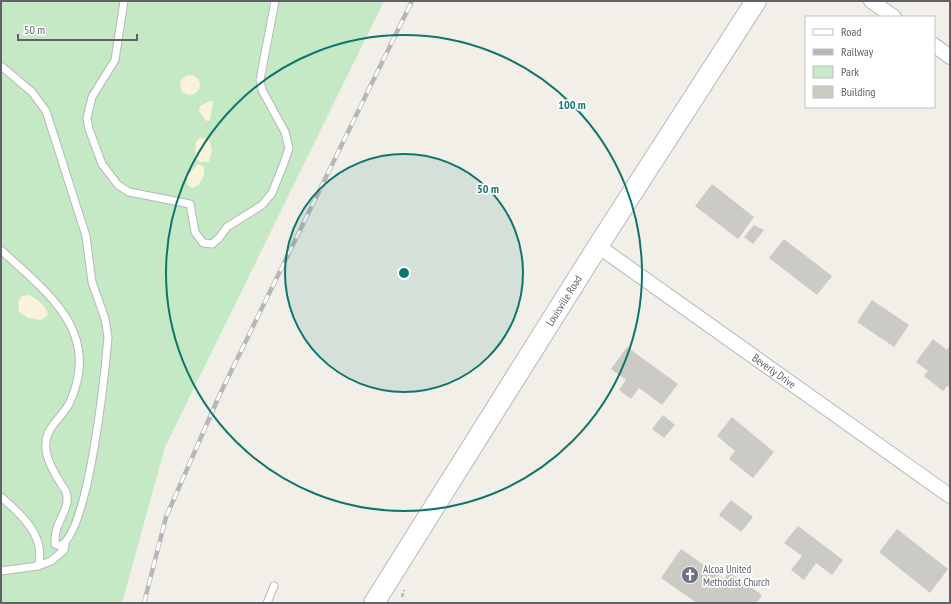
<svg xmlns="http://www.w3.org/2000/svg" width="951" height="604" font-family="'PT Sans Narrow',sans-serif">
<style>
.green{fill:#c5e8c5}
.sand{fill:#fbf3d9}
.building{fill:#cccac5}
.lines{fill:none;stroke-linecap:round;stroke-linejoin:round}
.service-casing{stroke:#b5b8bc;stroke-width:9}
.minor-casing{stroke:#b5b8bc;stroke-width:16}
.secondary-casing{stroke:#b6babf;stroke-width:22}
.path{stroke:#9cc7a9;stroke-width:2.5;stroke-dasharray:4 2;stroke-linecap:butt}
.service{stroke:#fff;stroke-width:7}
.minor{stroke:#fff;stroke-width:14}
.secondary{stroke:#fff;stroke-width:20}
.rail-casing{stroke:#b6b7b8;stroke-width:4.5}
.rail{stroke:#fff;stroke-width:3;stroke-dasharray:9;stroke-linecap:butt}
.ring{fill:none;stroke:#0f766e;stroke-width:2}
.labels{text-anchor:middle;stroke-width:3.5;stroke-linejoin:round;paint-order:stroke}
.street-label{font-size:11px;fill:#5f6368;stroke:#fff}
.worship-label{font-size:11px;fill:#5b616d;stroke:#fff;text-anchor:start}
.centre{fill:#0f766e;stroke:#fff;stroke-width:2}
.ring-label{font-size:12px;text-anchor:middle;font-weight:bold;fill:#0f766e;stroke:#fff;stroke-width:3.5;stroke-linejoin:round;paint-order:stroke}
</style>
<rect width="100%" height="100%" fill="#f1efe8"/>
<!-- green -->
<path class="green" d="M1,1H384L165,447L122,603H1Z"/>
<!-- sand -->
<path class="sand" d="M180 85a10 10 0 1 1 20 0a10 10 0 1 1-20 0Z
M210,101H213L210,120L206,121L199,111L200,106Z
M200,138L209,139L212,150L209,162H201L195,159L196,142Z
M198,164L204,167V175L199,185L192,188L187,184V176Z
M28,295C38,299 45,305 48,315L41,320L28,318L19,312L18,302L22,296Z"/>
<!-- building -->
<path class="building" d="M712,184L754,217L738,239L695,206Z
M754,225L764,230L753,244L744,237Z
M784,239L832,276L817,295L769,258Z
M872,300L909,325L894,347L857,322Z
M933,339L947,350L950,345V388L947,386L943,391L924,376L928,371L916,362Z
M627,347L678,384L662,405L639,388L631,399L619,390L626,380L611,369Z
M663,415L675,425L664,438L652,429Z
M732,417L774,452L753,478L729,459L735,451L717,436Z
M731,500L753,517L741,532L719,515Z
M798,526L843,560L832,575L816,563L804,580L791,570L802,556L784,543Z
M897,529L948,569L930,593L879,552Z
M681,549L724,579L729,572L762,595L757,603H697L661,578Z"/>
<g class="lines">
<defs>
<path id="service" d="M124,1L115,60L92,97L87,118L89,129L102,164L118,185L129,192L190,204L195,232L203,243L212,244L219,238L227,227L262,205L272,193L284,163L289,148L285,132L262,90L260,80L275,1
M1,66L32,92L46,111L86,236L92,282L105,319L108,337C105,373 89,532 60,546L55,544C55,540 55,536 56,532C58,519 71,507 66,492C65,488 61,485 60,482C53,471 44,455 46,442C47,426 63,417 70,402C102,331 47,293 1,250
M1,497C21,514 47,537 38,566L1,571
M38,566L51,561L64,550L65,544
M267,603L274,586"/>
<g id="minor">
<path d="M871,1L894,17"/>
<path d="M934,45L950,57"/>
<path id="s1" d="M598,246L950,496"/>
</g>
<g id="secondary">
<path id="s2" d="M374,603L598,246L756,1"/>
</g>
</defs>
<!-- service casing -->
<use href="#service" class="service-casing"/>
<!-- minor casing -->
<use href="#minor" class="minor-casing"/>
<!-- secondary casing -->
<use href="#secondary" class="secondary-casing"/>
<!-- path -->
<path class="path" d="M402,597L404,590"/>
<!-- service -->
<use href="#service" class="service"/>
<!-- minor -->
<use href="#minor" class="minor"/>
<!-- secondary -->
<use href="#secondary" class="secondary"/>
<defs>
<path id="rail" d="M144,603L166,517L220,394L412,1"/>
</defs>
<!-- rail casing -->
<use href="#rail" class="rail-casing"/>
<!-- rail -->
<use href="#rail" class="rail"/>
</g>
<!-- distance rings -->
<circle cx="404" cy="273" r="119" fill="#0f766e" fill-opacity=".12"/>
<g class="ring">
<circle cx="404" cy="273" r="119"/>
<circle cx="404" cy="273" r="238"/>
</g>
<!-- icons -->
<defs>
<symbol id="church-disc" viewBox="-11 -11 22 22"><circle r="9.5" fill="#6b7280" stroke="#fff"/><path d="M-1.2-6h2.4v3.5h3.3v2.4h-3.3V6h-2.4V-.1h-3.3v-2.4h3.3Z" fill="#fff"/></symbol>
</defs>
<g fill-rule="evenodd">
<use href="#church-disc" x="680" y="565" width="20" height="20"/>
</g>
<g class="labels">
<!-- street labels -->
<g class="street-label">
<text dy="4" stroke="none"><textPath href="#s2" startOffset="357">Louisville Road</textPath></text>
<text dy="4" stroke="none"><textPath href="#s1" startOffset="216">Beverly Drive</textPath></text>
</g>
<!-- worship labels -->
<g class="worship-label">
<text x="703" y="573">Alcoa United<tspan x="703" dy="13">Methodist Church</tspan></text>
</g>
</g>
<circle cx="404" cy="273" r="6" class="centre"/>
<g class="ring-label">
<text x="572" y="109">100 m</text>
<text x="488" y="193">50 m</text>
</g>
<!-- border -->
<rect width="951" height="604" fill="none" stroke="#5f6368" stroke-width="4"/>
<!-- legend -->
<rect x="805" y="16" width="130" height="92" fill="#ffffff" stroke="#bfc1c3"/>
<rect x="813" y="29" width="20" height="6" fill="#ffffff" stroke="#bfc1c3"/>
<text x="841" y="36" font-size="12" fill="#5f6368">Road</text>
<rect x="813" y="49" width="20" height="6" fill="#b6b7b8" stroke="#bfc1c3"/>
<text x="841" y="56" font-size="12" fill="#5f6368">Railway</text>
<rect x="813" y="66" width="20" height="12" fill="#c5e8c5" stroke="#bfc1c3"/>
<text x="841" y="76" font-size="12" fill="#5f6368">Park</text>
<rect x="813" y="86" width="20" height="12" fill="#cccac5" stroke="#bfc1c3"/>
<text x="841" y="96" font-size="12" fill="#5f6368">Building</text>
<!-- scale -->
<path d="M18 34v6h119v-6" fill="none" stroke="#5f6368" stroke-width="2"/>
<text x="24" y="34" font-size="12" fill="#5f6368" stroke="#ffffff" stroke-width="3" paint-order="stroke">50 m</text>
</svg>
